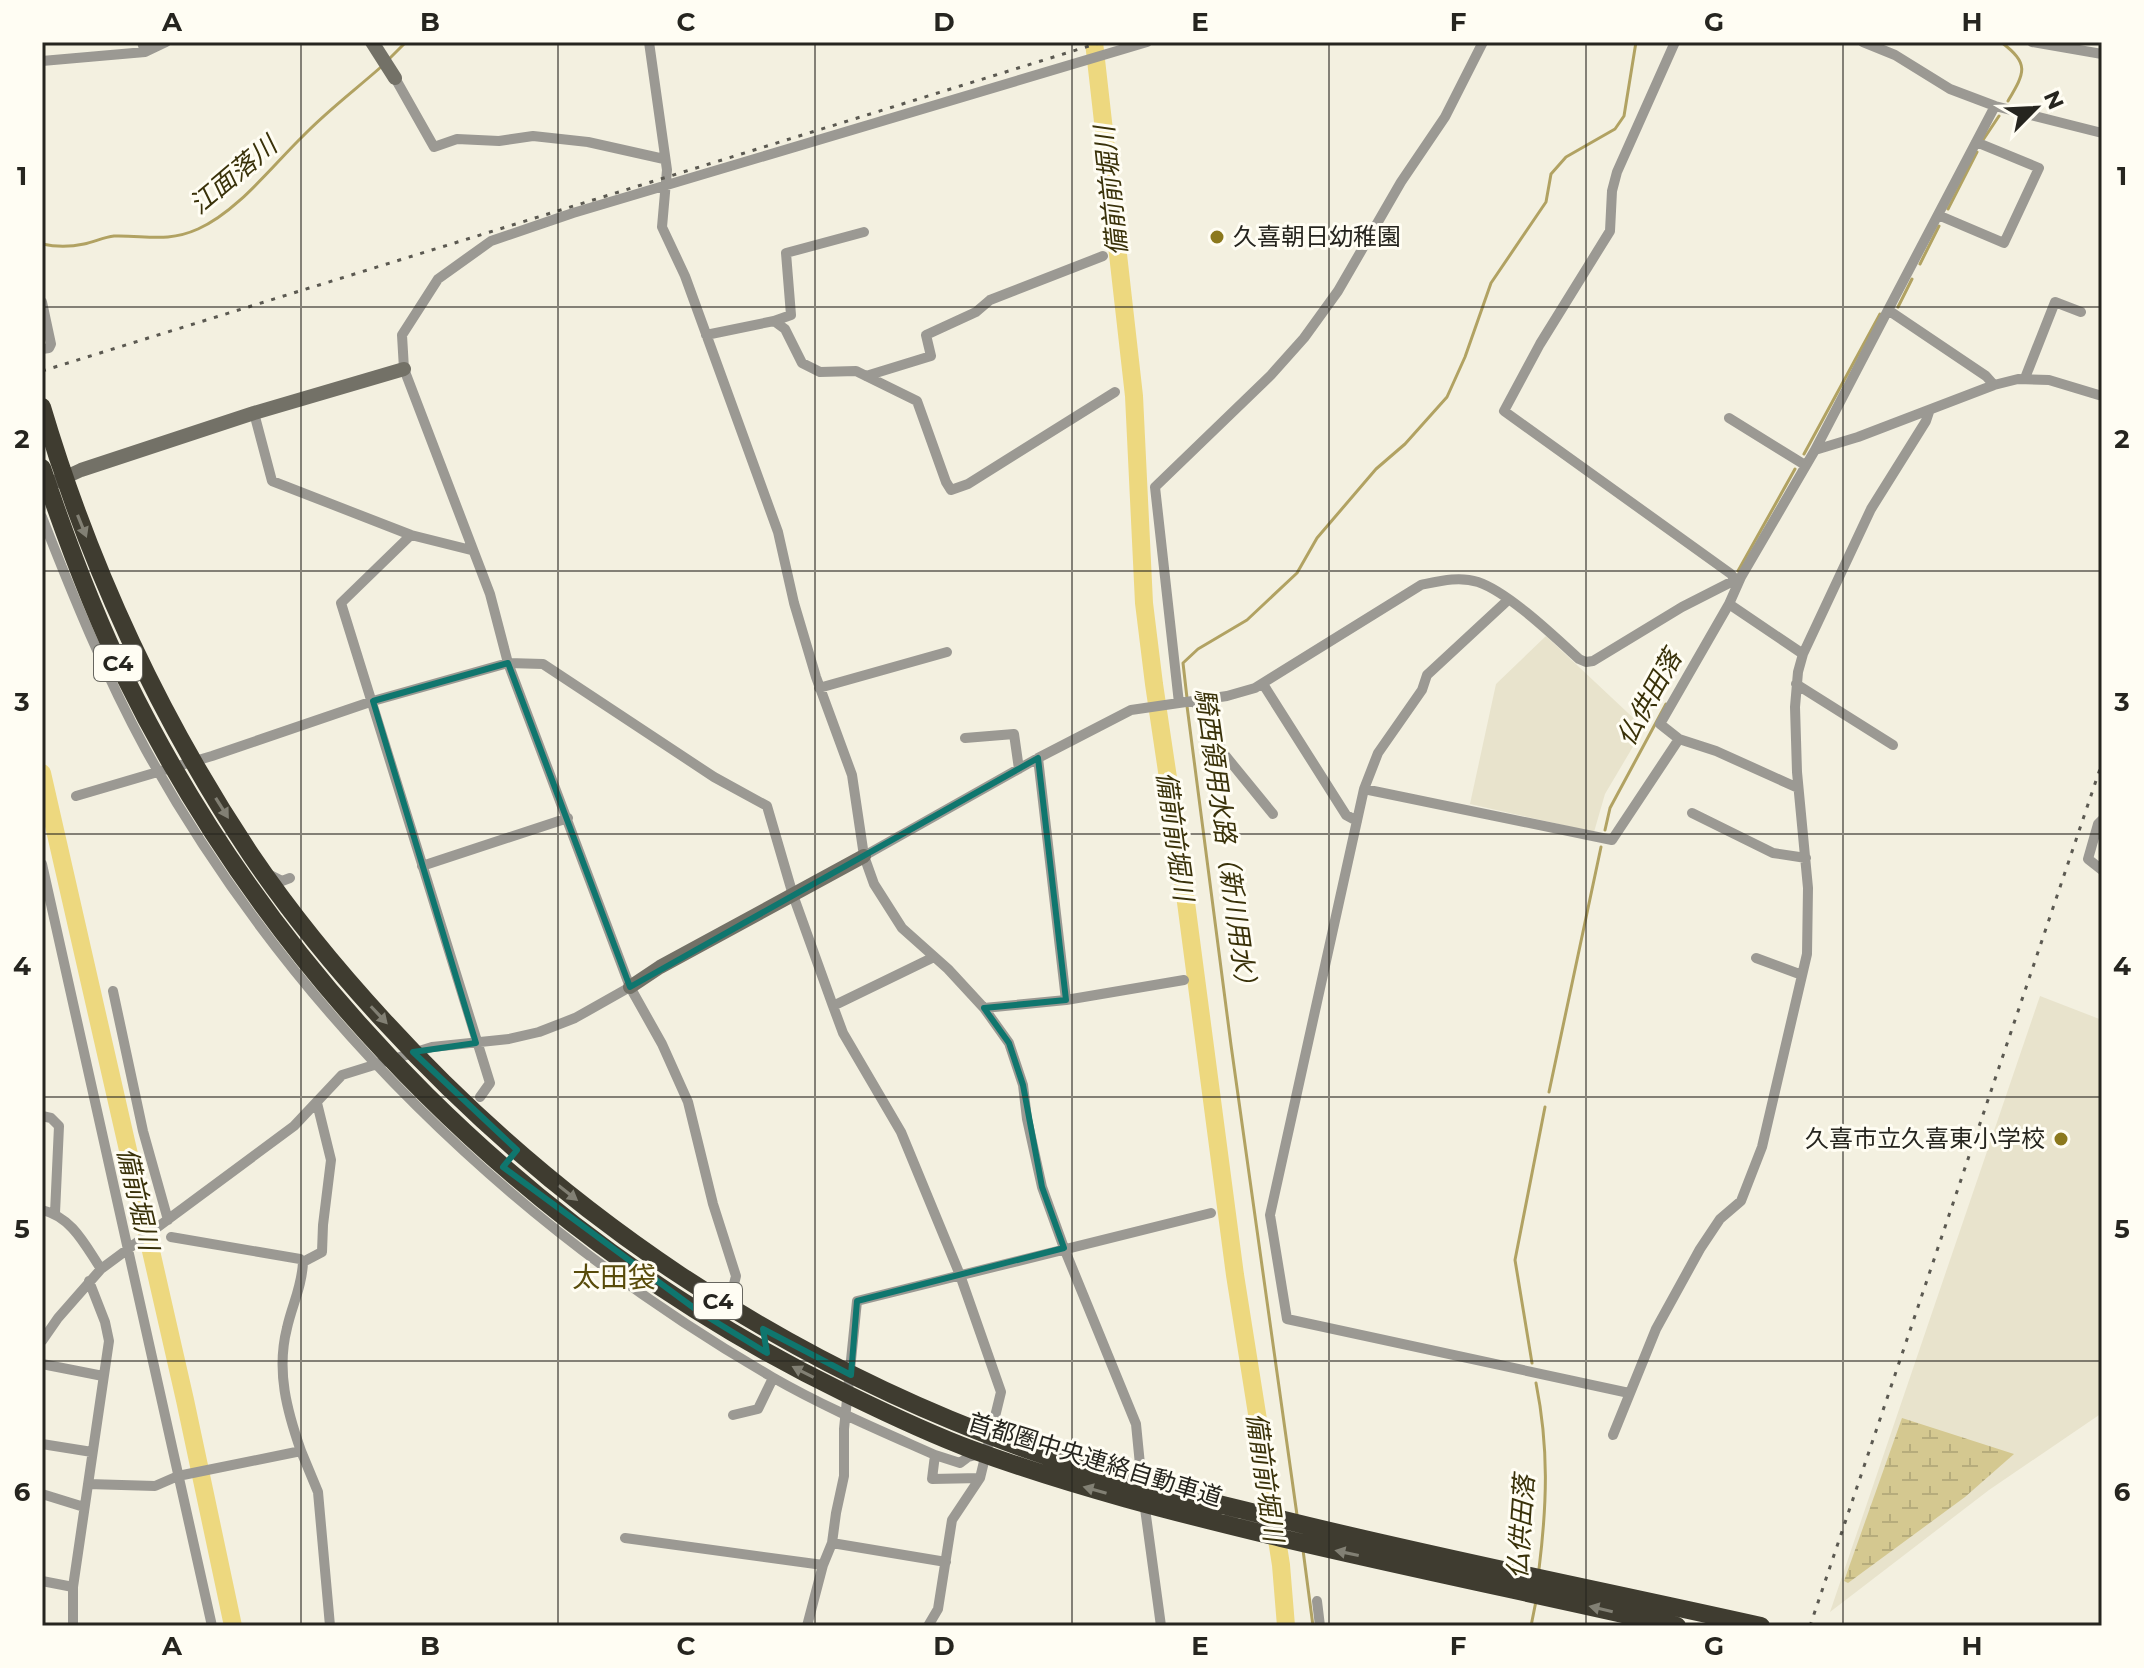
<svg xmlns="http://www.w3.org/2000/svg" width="2144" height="1668" font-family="Montserrat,'Noto Sans JP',sans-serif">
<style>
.built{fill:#e8e3cc}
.wetland{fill:url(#wetland-marsh)}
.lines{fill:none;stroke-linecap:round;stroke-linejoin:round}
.stream{stroke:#b1a262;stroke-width:3}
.river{stroke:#edd87f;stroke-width:18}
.street{stroke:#9b9993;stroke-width:10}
.secondary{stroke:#737167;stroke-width:14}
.highway{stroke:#3f3c30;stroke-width:18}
.rail{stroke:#5b5951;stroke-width:3;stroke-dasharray:4 8;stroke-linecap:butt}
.oneway{fill:#828074}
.marked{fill:none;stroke:#0f766e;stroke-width:6;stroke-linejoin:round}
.grid{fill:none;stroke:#26251f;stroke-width:2;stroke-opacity:0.55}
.poi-dot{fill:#8b781d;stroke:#fffdf3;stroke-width:3}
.labels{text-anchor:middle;stroke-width:6;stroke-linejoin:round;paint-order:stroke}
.shield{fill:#fffdf3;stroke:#67665f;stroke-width:2}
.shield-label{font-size:22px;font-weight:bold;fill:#26251f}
.poi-label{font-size:24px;fill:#26251f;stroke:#fffdf3;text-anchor:start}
.street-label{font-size:24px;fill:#26251f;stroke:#fffdf3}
.water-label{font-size:26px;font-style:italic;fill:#393109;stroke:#fffdf3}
.quarter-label{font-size:28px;fill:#584b0a;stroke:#fffdf3}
.neatline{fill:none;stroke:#26251f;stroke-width:3}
.grid-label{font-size:26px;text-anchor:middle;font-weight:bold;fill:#26251f}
</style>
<defs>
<pattern id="wetland-marsh" width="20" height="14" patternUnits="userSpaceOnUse" patternTransform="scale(2)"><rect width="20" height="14" fill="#d4c890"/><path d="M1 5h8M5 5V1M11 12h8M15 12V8" fill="none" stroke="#b6ac7c"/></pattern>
</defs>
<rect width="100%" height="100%" fill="#f3f0e0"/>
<!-- built -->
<path class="built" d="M1546,636L1644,728L1605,794L1594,832L1470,804L1496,684Z
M2040,996L2102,1020V1413L1989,1490L1830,1612Z"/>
<!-- wetland -->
<path class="wetland" d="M1902,1418L2014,1454L1965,1497L1848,1583L1844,1581Z"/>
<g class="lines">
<!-- stream -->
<path class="stream" d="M2001,42C2030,64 2025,72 2008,101
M389,59L406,42
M1983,140L1999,116
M1948,209L1977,152
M42,244C56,247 70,247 84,244C94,242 104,237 114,236C145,235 167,243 198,229C237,212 273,165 303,136C327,111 355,90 381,67
M1920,264L1939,226
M1898,307L1912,279
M1804,454L1880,314
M1738,571L1795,469
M1187,698L1183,663L1198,649L1247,620L1297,573L1317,538L1376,469L1405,444L1447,397L1465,357L1491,283L1546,202L1551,174L1566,157L1615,129L1624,116L1636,42
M1187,706L1231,1045L1297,1515
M1605,830L1610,808L1666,704
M1549,1092L1601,847
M1532,1363L1515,1260L1545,1107
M1536,1383C1549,1448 1547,1504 1539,1569
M1303,1550L1313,1626
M1531,1626L1536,1601"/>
<!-- river -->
<path class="river" d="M1094,42L1134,396L1144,603L1154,684L1182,872L1235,1275L1281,1565L1286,1626
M42,773L185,1400L233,1626"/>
<!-- street -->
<path class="street" d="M142,42L145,52L166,42
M649,42L667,170L662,227L685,276L778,532L794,603L816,677L852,775L864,856L874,884L902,928L948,969L984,1008L1009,1043L1023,1085L1027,1119L1042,1187L1064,1248L1136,1424L1142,1485
M1675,42L1617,172L1612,191L1610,231L1540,344L1504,411L1731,574L1734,579
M1863,42L1895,55L1950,89L1995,106L2102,133
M2032,42L2102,54
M42,61L145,52
M395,78L434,147L457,139L499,141L533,136L588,142L664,159
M1938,215L2004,243L2039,168L1976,142
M42,302L51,344L49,348L42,349
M774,321L791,315L786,253L864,232
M706,335L774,321L785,329L802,363L820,372L856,371L917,401L946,482L951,490L968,484L1115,392
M866,376L931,356L926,335L976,312L990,300L1103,256
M2025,378L2055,302L2081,312
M1994,385L1986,376L1888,310L1995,106
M254,413L272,481L411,535L471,550
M1729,418L1805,465
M1815,450L1888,310
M42,517C73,596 105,675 146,750C292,1013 512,1226 772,1377C824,1407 881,1431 935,1455
M411,535L341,603L490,1083L480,1097
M1741,577L1729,604L1660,724L1679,739L1716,751L1798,788
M1508,600L1427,675L1422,690L1378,753L1364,789L1612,840L1679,739
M1729,604L1803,654
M1263,684L1346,815L1357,821
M1796,684L1893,745
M819,688L947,652
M1195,701L1224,754L1273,814
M1179,703L1155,487L1271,375L1304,338L1338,291L1401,182L1445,117L1483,42
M965,738L1014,734L1019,769
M1038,758L1066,1000
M1364,789L1270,1215L1287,1319L1629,1393
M76,796L212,756L373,701L508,663L543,664L714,777L767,806L793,895L833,1006L934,957
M1692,813L1773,853L1806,858
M2102,820L2098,824L2088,859L2102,870
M864,856L1038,758L1131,710L1227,696L1255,688L1421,585C1440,581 1459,576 1478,582C1508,592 1555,637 1579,659L1586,662L1593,661L1682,607L1741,577L1815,450L1858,437L1994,385L2018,379L2049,380L2102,396
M42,864L212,1626
M422,866L568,818
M270,875L282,881L290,878
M1756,958L1802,975
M113,991L143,1131L168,1220
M833,1006L843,1033L901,1132L960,1275L1001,1392L980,1478L952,1520L938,1609L928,1626
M984,1008L1066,1000L1184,980
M42,1116L51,1118L59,1126L55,1213
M42,1210C72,1217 85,1245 101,1269
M171,1237L300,1259L303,1262L322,1252L323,1225L331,1160L317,1103
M732,1292L736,1276L713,1204L688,1102L662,1044L630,987L508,663L490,594L404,369L402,335L438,279L491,241L573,213L1147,42
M42,1341L58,1318L101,1269L294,1126L342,1075L432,1047L509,1039L539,1032L575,1018L630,987
M42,1364L103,1376
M733,1415L758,1409L773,1378
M1613,1435L1656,1329L1700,1249L1720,1219L1741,1201L1762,1147L1807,954L1808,888L1797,772L1795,707L1798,672L1803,654L1871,509L1926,421L1929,412
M42,1444L92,1452
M301,1451L318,1492L330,1626
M980,1478L932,1479L935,1455L960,1463L968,1457L980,1454
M88,1484L155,1486L178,1476L301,1451C287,1411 276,1371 287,1328C292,1305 302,1287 303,1262
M42,1494L84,1507
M1144,1501L1161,1626
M625,1538L823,1565
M832,1543L946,1562
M42,1581L73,1587
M1317,1601L1320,1626
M73,1626V1587L109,1341L105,1322L89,1281
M807,1626L823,1565L832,1543L836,1513L844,1476V1429L857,1301L1211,1213"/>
<!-- secondary -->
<path class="secondary" d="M372,42L395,78
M42,488L81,470L254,413L404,369
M630,987L660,967L864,856"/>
<!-- highway -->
<path class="highway" d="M42,407C89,565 159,717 251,855C291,914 337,970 385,1022C562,1215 780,1361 1026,1449C1108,1478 1193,1498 1276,1518C1437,1558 1600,1590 1761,1626
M42,468C66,539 92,610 125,677C277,987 536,1243 847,1394C888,1414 930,1434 973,1450C1074,1487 1177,1513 1281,1538C1413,1569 1545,1596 1677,1626"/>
<!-- rail -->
<path class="rail" d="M42,371L1102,42
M1810,1626L2102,763"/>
</g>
<!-- one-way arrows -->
<defs><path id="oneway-solid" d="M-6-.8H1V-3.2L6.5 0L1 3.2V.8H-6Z" transform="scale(2)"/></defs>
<g class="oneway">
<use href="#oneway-solid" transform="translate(82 526) rotate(68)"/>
<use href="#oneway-solid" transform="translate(222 808) rotate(58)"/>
<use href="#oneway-solid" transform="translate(379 1015) rotate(47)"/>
<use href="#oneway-solid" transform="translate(568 1193) rotate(38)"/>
<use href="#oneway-solid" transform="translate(803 1372) rotate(-153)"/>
<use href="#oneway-solid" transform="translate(1095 1490) rotate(-164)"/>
<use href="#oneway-solid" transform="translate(1347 1553) rotate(-168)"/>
<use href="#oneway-solid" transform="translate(1601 1609) rotate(-167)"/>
</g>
<!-- marked area -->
<path class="marked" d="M508,663L630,987L1038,758L1066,1000L984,1008L1009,1043L1023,1085L1042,1187L1064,1248L857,1301L851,1375L763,1329L767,1353L698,1311L503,1167L517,1150L413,1052L476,1043L373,701Z"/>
<!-- grid -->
<path class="grid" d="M301,42V1626M558,42V1626M815,42V1626M1072,42V1626M1329,42V1626M1586,42V1626M1843,42V1626M42,307H2102M42,571H2102M42,834H2102M42,1097H2102M42,1361H2102"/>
<!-- markers -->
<g class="poi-dot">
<circle cx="1217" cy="237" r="8"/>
<circle cx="2061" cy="1139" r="8"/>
</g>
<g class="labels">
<!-- shield labels -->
<g class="shield">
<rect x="94" y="645" width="48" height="36" rx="6"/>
<rect x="694" y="1283" width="48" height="36" rx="6"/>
</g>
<g class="shield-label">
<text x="118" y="671">C4</text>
<text x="718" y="1309">C4</text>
</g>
<!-- poi labels -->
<g class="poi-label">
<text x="1233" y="245">久喜朝日幼稚園</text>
<text x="2045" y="1147" text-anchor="end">久喜市立久喜東小学校</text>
</g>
<!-- street labels -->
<g class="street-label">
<text transform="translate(1095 1460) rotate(17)" y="8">首都圏中央連絡自動車道</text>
</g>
<!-- water labels -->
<g class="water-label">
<text transform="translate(233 175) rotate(-40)" y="9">江面落川</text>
<text transform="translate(1111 191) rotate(-96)" y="9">備前前堀川</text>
<text transform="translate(1649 698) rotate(-61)" y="9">仏供田落</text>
<text transform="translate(1175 836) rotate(82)" y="9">備前前堀川</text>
<text transform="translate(1226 843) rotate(82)" y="9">騎西領用水路（新川用水）</text>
<text transform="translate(138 1199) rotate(77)" y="9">備前堀川</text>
<text transform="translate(1265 1477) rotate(82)" y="9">備前前堀川</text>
<text transform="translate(1521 1527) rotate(-86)" y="9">仏供田落</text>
</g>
<!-- quarter labels -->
<g class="quarter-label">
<text x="614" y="1287">太田袋</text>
</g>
</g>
<!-- border -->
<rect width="2144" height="1668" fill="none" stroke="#fffdf3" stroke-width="88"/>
<!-- north arrow -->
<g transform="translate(2036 108) rotate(66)" stroke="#fffdf3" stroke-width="6" paint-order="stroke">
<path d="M0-6L14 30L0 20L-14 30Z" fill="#26251f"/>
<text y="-12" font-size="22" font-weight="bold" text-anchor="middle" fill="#26251f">N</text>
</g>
<rect x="44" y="44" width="2056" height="1580" class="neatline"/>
<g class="grid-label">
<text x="172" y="31">A</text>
<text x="430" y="31">B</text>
<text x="686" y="31">C</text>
<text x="944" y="31">D</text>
<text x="1200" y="31">E</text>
<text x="1458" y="31">F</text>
<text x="1714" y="31">G</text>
<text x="1972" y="31">H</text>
<text x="22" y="185">1</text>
<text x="2122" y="185">1</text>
<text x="22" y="448">2</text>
<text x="2122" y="448">2</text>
<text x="22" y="711">3</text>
<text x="2122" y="711">3</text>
<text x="22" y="975">4</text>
<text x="2122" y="975">4</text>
<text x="22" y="1238">5</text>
<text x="2122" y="1238">5</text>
<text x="22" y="1501">6</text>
<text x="2122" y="1501">6</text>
<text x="172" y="1655">A</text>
<text x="430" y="1655">B</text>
<text x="686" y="1655">C</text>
<text x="944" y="1655">D</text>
<text x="1200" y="1655">E</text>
<text x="1458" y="1655">F</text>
<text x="1714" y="1655">G</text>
<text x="1972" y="1655">H</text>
</g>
</svg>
